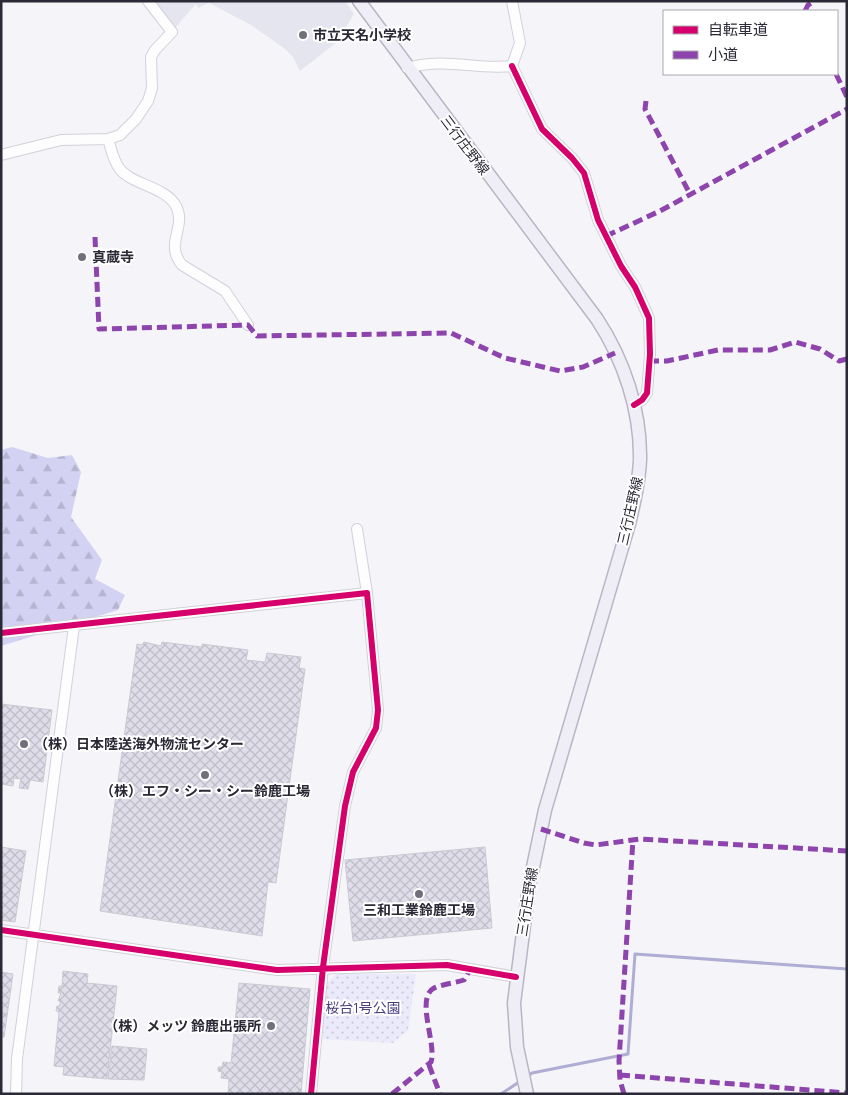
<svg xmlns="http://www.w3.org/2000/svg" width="848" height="1095" font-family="Manrope,'Noto Sans JP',sans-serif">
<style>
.built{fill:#e5e5f0}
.forest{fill:url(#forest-firs)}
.park{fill:url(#park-dots)}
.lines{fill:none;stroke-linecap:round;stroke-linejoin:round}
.stream{stroke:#b0add4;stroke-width:3}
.building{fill:url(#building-cross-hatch);stroke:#cacad2}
.minor-casing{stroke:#d1d1d9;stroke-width:12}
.major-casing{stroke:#b8b6c5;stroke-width:15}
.minor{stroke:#fdfdfe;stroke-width:10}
.major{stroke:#efedf6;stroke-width:12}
.quiet{stroke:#8e44ad;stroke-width:5;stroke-dasharray:10 5;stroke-linecap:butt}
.cycleway-casing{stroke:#fff;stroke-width:9}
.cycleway{stroke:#d6006c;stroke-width:6}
.poi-dot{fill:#71707a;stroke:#fff;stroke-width:2}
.labels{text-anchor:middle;stroke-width:4;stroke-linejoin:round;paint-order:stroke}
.poi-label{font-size:14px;font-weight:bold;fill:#2a2936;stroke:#fff;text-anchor:start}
.street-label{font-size:14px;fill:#2a2936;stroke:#fff}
.park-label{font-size:14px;fill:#493f81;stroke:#fff}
</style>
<defs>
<pattern id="forest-firs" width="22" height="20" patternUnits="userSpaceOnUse" patternTransform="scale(1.25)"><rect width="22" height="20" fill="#d4d2f2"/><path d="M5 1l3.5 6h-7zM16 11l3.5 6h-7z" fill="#b6b4d0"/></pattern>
<pattern id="park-dots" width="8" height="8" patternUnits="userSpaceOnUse" patternTransform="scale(1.25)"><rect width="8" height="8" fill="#ebeafa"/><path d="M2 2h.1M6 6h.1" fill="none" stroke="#cac9d7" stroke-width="1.8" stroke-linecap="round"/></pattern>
<pattern id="building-cross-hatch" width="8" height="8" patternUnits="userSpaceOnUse" patternTransform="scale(1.25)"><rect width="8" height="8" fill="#dedde9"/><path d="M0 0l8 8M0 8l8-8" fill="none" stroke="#bfbec8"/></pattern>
</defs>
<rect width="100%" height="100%" fill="#f4f4f9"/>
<!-- built -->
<path class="built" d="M151,1H345L354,14L337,42L300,71L293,57L285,49L251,25L209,3L198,8L196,4L174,29Z"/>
<!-- forest -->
<path class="forest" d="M12,447L48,458L72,455L81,472L71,517L102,560L95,579L125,595L118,610L1,646V450Z"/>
<!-- park -->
<path class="park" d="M337,974H416L408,1030L393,1043L322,1039L326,984Z"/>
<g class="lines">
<!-- stream -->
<path class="stream" d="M527,1077L532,1073L628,1054L635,954L847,969
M501,1094L522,1080"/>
</g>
<!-- building -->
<path class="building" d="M144,642L161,646L162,642L202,647V644L248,650L246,660L265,662L267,653L301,657L299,668L305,669L276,883L268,882L262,936L100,911L137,644L142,645Z
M1,704L52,710L43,782L30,780L28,789L19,788L21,779L14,778L13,786L1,784Z
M1,847L26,851L15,922L1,920Z
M485,847L492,928L353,941L345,860Z
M63,971L88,974L87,983L117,986L107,1079L63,1075L64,1067L54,1066L59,1012L56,1011L57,1006H60V1001H58L61,993H58L59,986H62Z
M1,972L13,974L4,1037H1Z
M239,983L310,989L301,1094H228L229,1079L221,1078L222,1072L218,1071V1067H222L223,1062L231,1063Z
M112,1046L147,1049L144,1080L108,1079Z"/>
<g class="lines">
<defs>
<path id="minor" d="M512,66L542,129L572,158L584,173L598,220L621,266L635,287L649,318L650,354L647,393L642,400L634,405
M407,68C446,57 475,70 512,66L520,43L512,1
M108,139C111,148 113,160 119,168C131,185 165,186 176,206C187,227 164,243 182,265L225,291L248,325
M1,155L61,140L108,139L120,135L136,119L148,101L152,88L151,57L155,50L172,32L148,1
M357,529L367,593
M1,633L367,593L378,710L376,728L353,772L345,806L323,967L311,1094
M1,930L277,970L447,965L516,977
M16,1094L17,1059L74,626"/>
<path id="major" d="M359,1L597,319C624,360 641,411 640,460C639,482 634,503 629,524L545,810L529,886L514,1003L517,1047L527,1094"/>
</defs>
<!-- minor casing -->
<use href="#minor" class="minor-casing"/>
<!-- major casing -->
<use href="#major" class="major-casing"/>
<!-- minor -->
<use href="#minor" class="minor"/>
<!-- major -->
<use href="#major" class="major"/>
<!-- quiet -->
<path class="quiet" d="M805,11L808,5L815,1
M836,74L847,97
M646,101L645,109L690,194
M606,236L660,211L847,109
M95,237L99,329L248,325L257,336L451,333L505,358L560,371L583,367L615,353
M649,361H667L718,350H770L795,342L820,349L839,361L847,359
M541,829L584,843L596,845L640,839L847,851
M429,1065L440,1094
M620,1075L847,1093
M392,1094L431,1062C437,1044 415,998 434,988C443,984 455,983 464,980L471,968
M624,1094L620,1080L619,1061L633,839"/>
<defs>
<path id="cycleway" d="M512,66L542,129L572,158L584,173L598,220L621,266L635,287L649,318L650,354L647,393L642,400L634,405
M1,633L367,593L378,710L376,728L353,772L345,806L323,967L311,1094
M1,930L277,970L447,965L516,977"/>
</defs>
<!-- cycleway casing -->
<use href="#cycleway" class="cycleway-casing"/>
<!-- cycleway -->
<use href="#cycleway" class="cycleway"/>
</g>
<!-- markers -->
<g class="poi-dot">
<circle cx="303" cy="35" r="5"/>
<circle cx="82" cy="257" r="5"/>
<circle cx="24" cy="744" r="5"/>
<circle cx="205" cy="775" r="5"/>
<circle cx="419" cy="894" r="5"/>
<circle cx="271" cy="1026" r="5"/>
</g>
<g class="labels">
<!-- poi labels -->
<g class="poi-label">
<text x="313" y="40">市立天名小学校</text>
<text x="92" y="262">真蔵寺</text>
<text x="34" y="749">（株）日本陸送海外物流センター</text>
<text x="205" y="796" text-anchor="middle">（株）エフ・シー・シー鈴鹿工場</text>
<text x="419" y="915" text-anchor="middle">三和工業鈴鹿工場</text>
<text x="261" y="1031" text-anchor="end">（株）メッツ 鈴鹿出張所</text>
</g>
<!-- street labels -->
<g class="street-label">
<text transform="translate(465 145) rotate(53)" y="5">三行庄野線</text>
<text transform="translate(630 511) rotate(-77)" y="5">三行庄野線</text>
<text transform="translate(527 902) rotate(-81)" y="5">三行庄野線</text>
</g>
<!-- park labels -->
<g class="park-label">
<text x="363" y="1013">桜台1号公園</text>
</g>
</g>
<!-- border -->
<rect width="848" height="1095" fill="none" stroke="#2a2936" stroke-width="5"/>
<!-- legend -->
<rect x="663" y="10" width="175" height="65" fill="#ffffff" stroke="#aaa9af"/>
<rect x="673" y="26" width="25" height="8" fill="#d6006c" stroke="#aaa9af"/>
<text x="708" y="35" font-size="15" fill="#2a2936">自転車道</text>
<rect x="673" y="51" width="25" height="8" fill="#8e44ad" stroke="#aaa9af"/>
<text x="708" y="60" font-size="15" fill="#2a2936">小道</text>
</svg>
